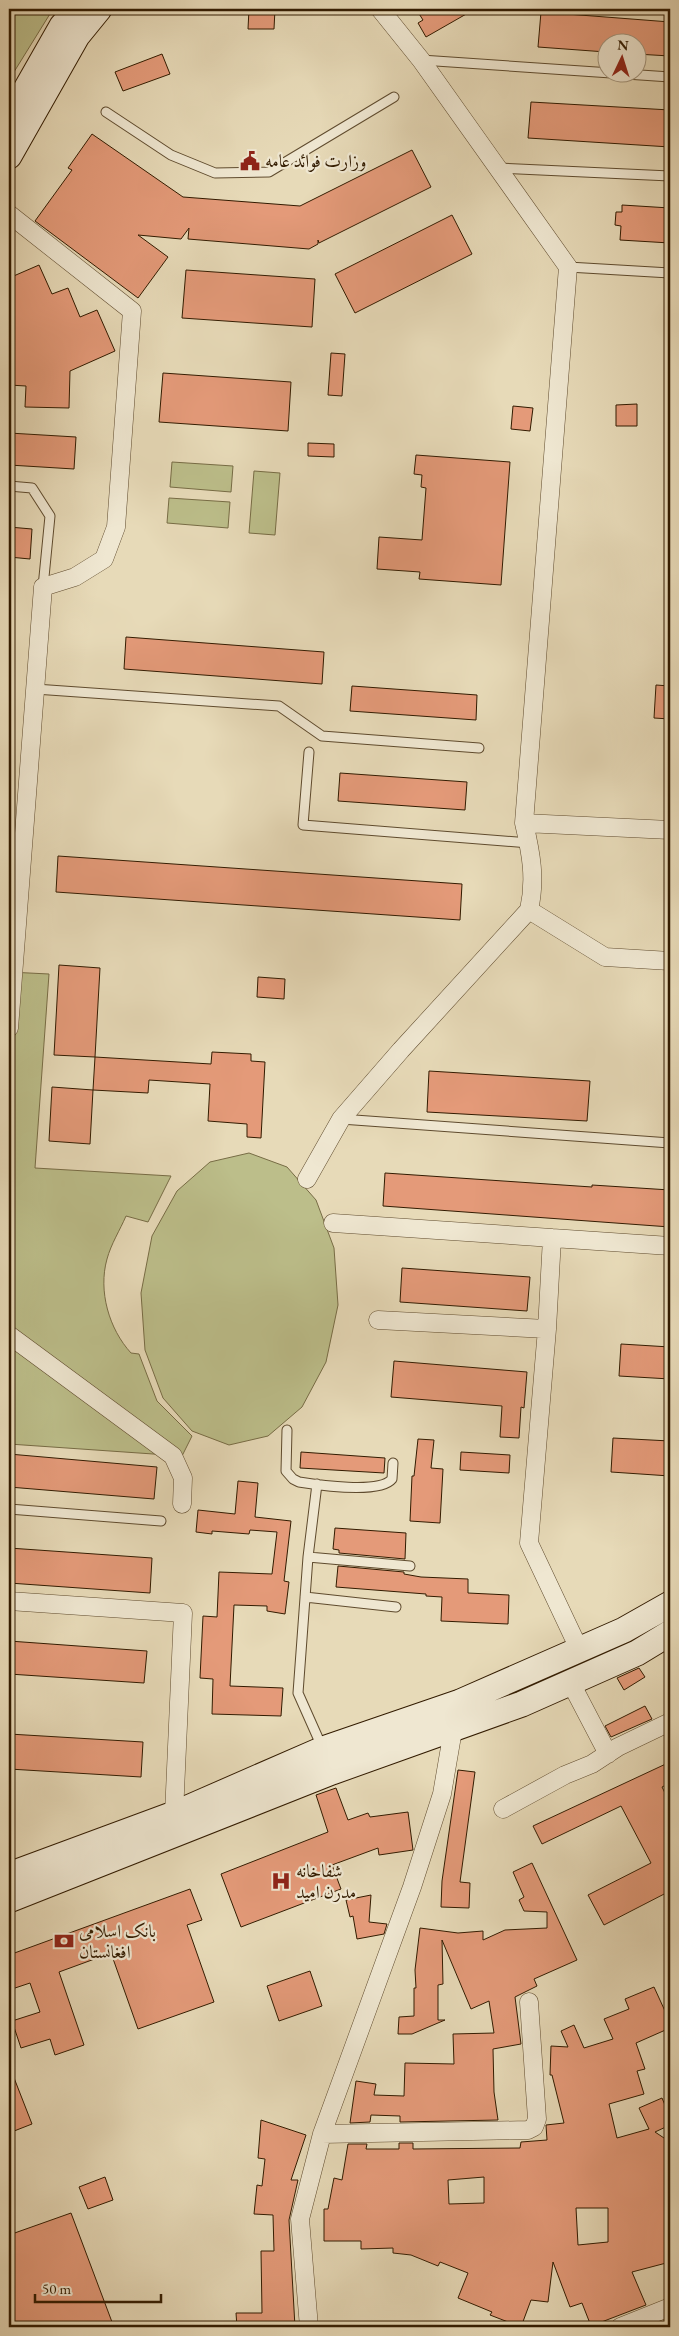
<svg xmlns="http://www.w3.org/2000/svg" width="679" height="2336" font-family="'EB Garamond',Amiri,serif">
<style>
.green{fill:#bcbe8a;stroke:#776c45}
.building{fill:#e49a79;stroke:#321b00;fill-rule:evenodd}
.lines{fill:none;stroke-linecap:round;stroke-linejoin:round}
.service-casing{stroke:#5f4b2e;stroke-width:11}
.minor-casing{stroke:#5f4b2e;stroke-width:19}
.secondary-casing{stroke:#321b00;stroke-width:27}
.service{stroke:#efe7d1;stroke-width:9}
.minor{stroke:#efe7d1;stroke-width:18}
.secondary{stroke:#efe7d1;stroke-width:25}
.labels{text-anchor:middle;stroke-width:4.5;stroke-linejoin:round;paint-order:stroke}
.poi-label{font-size:18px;fill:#321b00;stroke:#efe7d1;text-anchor:start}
</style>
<rect width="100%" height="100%" fill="#e7dab8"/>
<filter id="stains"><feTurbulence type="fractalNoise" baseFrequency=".004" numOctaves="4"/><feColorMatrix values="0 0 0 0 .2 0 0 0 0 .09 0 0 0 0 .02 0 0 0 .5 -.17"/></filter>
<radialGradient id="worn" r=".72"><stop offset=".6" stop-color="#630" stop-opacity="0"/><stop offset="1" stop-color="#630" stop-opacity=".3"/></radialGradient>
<!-- green -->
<path class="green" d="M9,9H53L9,80Z
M172,462L233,466L231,492L170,487Z
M254,471L280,473L275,535L249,533Z
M169,498L230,502L228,528L167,523Z
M9,972L49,974L35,1168L171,1176L148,1222L126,1216C120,1230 111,1244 107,1259C98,1291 109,1329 131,1353L139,1354L157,1401L192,1436L182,1456L9,1444Z
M249,1153L287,1167L316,1200L334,1248L338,1305L326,1362L302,1407L268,1436L229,1445L192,1431L163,1398L145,1350L141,1293L152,1236L177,1191L210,1162Z"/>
<!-- building -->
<path class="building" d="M249,9H275L274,29H248Z
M416,9H475L426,37L418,23L423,20Z
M541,12L670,22V56L636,54V42H606V52L538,47Z
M162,54L170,74L123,91L115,72Z
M531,102L670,110V147L528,138Z
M92,134L183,197L300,206L412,150L431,187L319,243L318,240V244L309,249L188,239L189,228L181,239L138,235L168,257L138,298L35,221L72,170L68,168Z
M622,205L670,208V243L620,240L621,226L615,225L616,212H622Z
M452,215L472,254L355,313L335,274Z
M39,265L52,294L68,288L80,317L97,310L115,351L70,371L69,408L25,407L26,386L9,385V278Z
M186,270L315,279L312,327L182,318Z
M331,353L345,354L342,396L328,395Z
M163,373L291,382L288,431L159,422Z
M637,404V426H616V405Z
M513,406L533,408L530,431L511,429Z
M9,433L76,437L74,469L9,465Z
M308,443L334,444V457L308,456Z
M416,455L510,462L501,585L419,579L420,572L377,569L379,537L422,540L426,488L421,487L422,475L414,474Z
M9,527L32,529L30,559L9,557Z
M126,637L324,652L322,684L124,669Z
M656,685L670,686V719L654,718Z
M352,686L477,695L476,720L350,711Z
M340,773L467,782L465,810L338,801Z
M58,856L462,884L460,920L56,892Z
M59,965L100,968L95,1057L54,1055Z
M258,977L285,979L284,999L257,997Z
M212,1052L251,1054V1061L265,1062L261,1138L247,1137V1124L208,1121L210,1084L149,1080L148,1093L93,1090L90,1144L49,1141L52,1087L93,1090L95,1057L211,1064Z
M429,1071L590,1081L587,1121L427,1112Z
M385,1173L592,1187V1185L670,1190V1227L383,1206Z
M402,1268L530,1277L527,1311L400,1302Z
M621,1344L670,1347V1379L619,1376Z
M394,1361L527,1372L524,1408L521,1407L519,1438L500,1437L502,1406L391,1397Z
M613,1438L670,1441V1476L611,1472Z
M418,1439L434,1440L431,1468L443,1469L440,1523L410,1521L412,1476H414Z
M301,1452L385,1458L384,1473L300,1468Z
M461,1452L510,1455L509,1473L460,1470Z
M9,1454L157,1467L154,1499L9,1487Z
M238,1481L258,1483L255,1517L291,1521L284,1581L289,1582L285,1614L267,1611V1606L234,1605L230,1686L283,1688L281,1716L212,1714L213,1679L200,1678L203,1616L217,1617L219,1572L272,1574L277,1532L250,1530L249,1534L212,1531V1534L196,1532L198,1510L235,1514Z
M335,1528L406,1533L405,1559L339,1553V1550L333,1549Z
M9,1548L152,1558L150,1593L9,1583Z
M338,1566L404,1572V1574L421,1577L468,1579V1593L509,1595L508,1624L441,1621L442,1597L426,1596V1594L336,1587Z
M9,1641L147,1651L144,1683L9,1674Z
M639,1668L645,1677L624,1690L617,1678Z
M645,1706L652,1719L611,1737L605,1726Z
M9,1734L143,1742L141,1777L9,1769Z
M670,1762V1783L662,1787L670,1803V1891L604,1925L588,1895L651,1863L621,1806L542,1844L533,1826Z
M458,1770L475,1772L460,1882L470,1883L469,1908L441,1907L442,1881Z
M336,1788L348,1820L368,1813L370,1817L408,1812L413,1850L379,1855L378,1848L332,1865L341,1889L241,1927L221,1874L328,1832L316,1795Z
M532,1863L577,1960L534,1979L537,1986L515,1997L521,2044L493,2049L494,2092L498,2120L400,2122V2116L371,2115L370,2122L350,2123L356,2081L376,2084L374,2095L404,2096L405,2063L454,2064L453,2034L494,2033L489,2001L471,2009L442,1940L443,1984L438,1985V2020H445L412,2034H398L399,2017L414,2016V1988H416L415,1970L420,1928L458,1933L483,1931V1940L505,1930L547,1928V1912L524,1911L519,1900L524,1897L513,1872Z
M190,1889L202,1920L187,1925L214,2002L138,2029L111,1953L59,1972L84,2045L55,2055L50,2039L21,2048L12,2021L40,2012L30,1983L9,1990V1955Z
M371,1895L369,1922L387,1924L384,1934L357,1939L353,1916L350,1917L346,1900Z
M310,1971L322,2006L279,2021L267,1986Z
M654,1987L670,2022V2028L636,2043L645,2069L637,2071L644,2094L609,2104L617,2138L649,2129L639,2108L662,2098L670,2117V2125L655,2132L670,2142V2197L665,2195L670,2227V2262L632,2272L646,2305L591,2326L582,2303L570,2307L553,2262L548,2302L531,2300L521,2327L490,2315L492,2312L458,2298L468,2273L440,2262L438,2266L411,2255L393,2253V2248L361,2249V2241H324V2209H328L334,2178L342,2180L348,2144H367L366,2149H399V2143H413V2149L520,2148L521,2142L547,2140L546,2125L564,2123L552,2075H550L551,2046L568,2047L561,2031L574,2025L584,2048L613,2039L604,2019L629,2009L625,1999ZM484,2177V2203L449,2204L448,2180ZM576,2208H608V2242L578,2245Z
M9,2065L32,2124L9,2133Z
M261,2120L306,2135L291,2180H298L289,2220L295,2327H237L236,2313H262L261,2251H274L273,2215L254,2214L257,2185L262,2186L265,2159L258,2158Z
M105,2177L113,2200L88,2209L79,2187Z
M71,2213L112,2322L99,2327H9V2235Z"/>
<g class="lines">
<defs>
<path id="service" d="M421,60L670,77
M106,112L171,155L215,173L269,172L394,97
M497,168L670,176
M568,267L670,273
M9,486L32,488L50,516L43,587
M35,689L279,706L322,736L479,748
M309,752L303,825L529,843
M341,1119L670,1143
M287,1430L286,1471L293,1479L299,1482C318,1485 380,1494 392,1479L393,1463
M317,1484L308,1557L298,1693L322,1747
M9,1509L161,1521
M308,1557L410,1566
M305,1597L396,1607"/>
<path id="minor" d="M9,214L132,311L116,527L104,559L75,577L43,587L9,1028
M524,823L670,830
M529,910L605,957L670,961
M307,1179L341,1119L401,1050L529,910C536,879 531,853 524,823L568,267L421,60L380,9
M333,1223L670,1246
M552,1238L547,1329L529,1543L579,1649
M378,1320L547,1329
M9,1335L173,1456L183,1478L182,1504
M9,1601L183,1613L174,1814
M578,1679L574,1689L608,1754
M503,1809L565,1775L592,1764L618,1747L670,1722
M322,2134L528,2130L534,2127L537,2119L529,2002
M309,2327L300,2219L322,2134L412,1887L442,1794L453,1730
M620,2327L670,2307"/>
<path id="secondary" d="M9,119L62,26L77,9
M9,156L77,36L99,9
M9,1875L174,1814L323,1749L460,1702L624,1630L670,1604
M9,1900L332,1772L522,1704L637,1653L670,1633"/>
</defs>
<!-- service casing -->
<use href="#service" class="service-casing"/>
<!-- minor casing -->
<use href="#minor" class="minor-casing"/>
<!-- secondary casing -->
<use href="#secondary" class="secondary-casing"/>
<!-- service -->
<use href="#service" class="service"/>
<!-- minor -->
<use href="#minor" class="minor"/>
<!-- secondary -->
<use href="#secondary" class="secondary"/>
</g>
<!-- icons -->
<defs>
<symbol id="civic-bare" viewBox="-9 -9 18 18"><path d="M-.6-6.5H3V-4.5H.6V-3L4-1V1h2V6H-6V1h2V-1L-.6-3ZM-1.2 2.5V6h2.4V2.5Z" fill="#8f2418" stroke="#efe7d1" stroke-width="2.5" paint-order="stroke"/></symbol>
<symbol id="hospital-bare" viewBox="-9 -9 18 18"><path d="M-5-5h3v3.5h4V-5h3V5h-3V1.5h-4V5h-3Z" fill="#8f2418" stroke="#efe7d1" stroke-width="2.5" paint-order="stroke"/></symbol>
<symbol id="bank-bare" viewBox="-9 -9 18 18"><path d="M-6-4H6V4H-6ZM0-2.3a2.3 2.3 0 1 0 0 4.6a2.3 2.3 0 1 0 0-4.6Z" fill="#8f2418" stroke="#efe7d1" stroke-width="2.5" paint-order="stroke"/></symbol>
</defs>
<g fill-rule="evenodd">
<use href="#civic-bare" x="236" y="147" width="28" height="28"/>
<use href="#hospital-bare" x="267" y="1867" width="28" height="28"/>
<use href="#bank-bare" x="50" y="1927" width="28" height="28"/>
</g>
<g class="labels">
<!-- poi labels -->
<g class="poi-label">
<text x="265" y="167">وزارت فوائد عامه</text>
<text x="296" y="1877">شفاخانه<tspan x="296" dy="21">مدرن امید</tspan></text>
<text x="79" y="1937">بانک اسلامی<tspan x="79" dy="21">افغانستان</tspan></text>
</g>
</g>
<!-- margin -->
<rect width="679" height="2336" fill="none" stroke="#e7dab8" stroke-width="30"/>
<rect x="10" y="10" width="659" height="2316" fill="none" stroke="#321b00" stroke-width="2.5"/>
<rect x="15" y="15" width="649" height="2306" fill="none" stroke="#321b00"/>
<!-- north arrow -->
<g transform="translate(622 58) rotate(4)"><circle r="24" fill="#efe7d1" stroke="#a3957d"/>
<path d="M0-4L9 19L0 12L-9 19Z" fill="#8f2418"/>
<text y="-8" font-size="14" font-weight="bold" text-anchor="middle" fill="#321b00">N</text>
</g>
<!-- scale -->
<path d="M35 2294v8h126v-8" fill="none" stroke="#321b00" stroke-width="2.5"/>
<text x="42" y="2294" font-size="15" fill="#321b00" stroke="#efe7d1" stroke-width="4" paint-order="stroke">50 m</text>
<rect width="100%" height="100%" filter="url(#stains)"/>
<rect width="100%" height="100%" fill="url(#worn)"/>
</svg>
